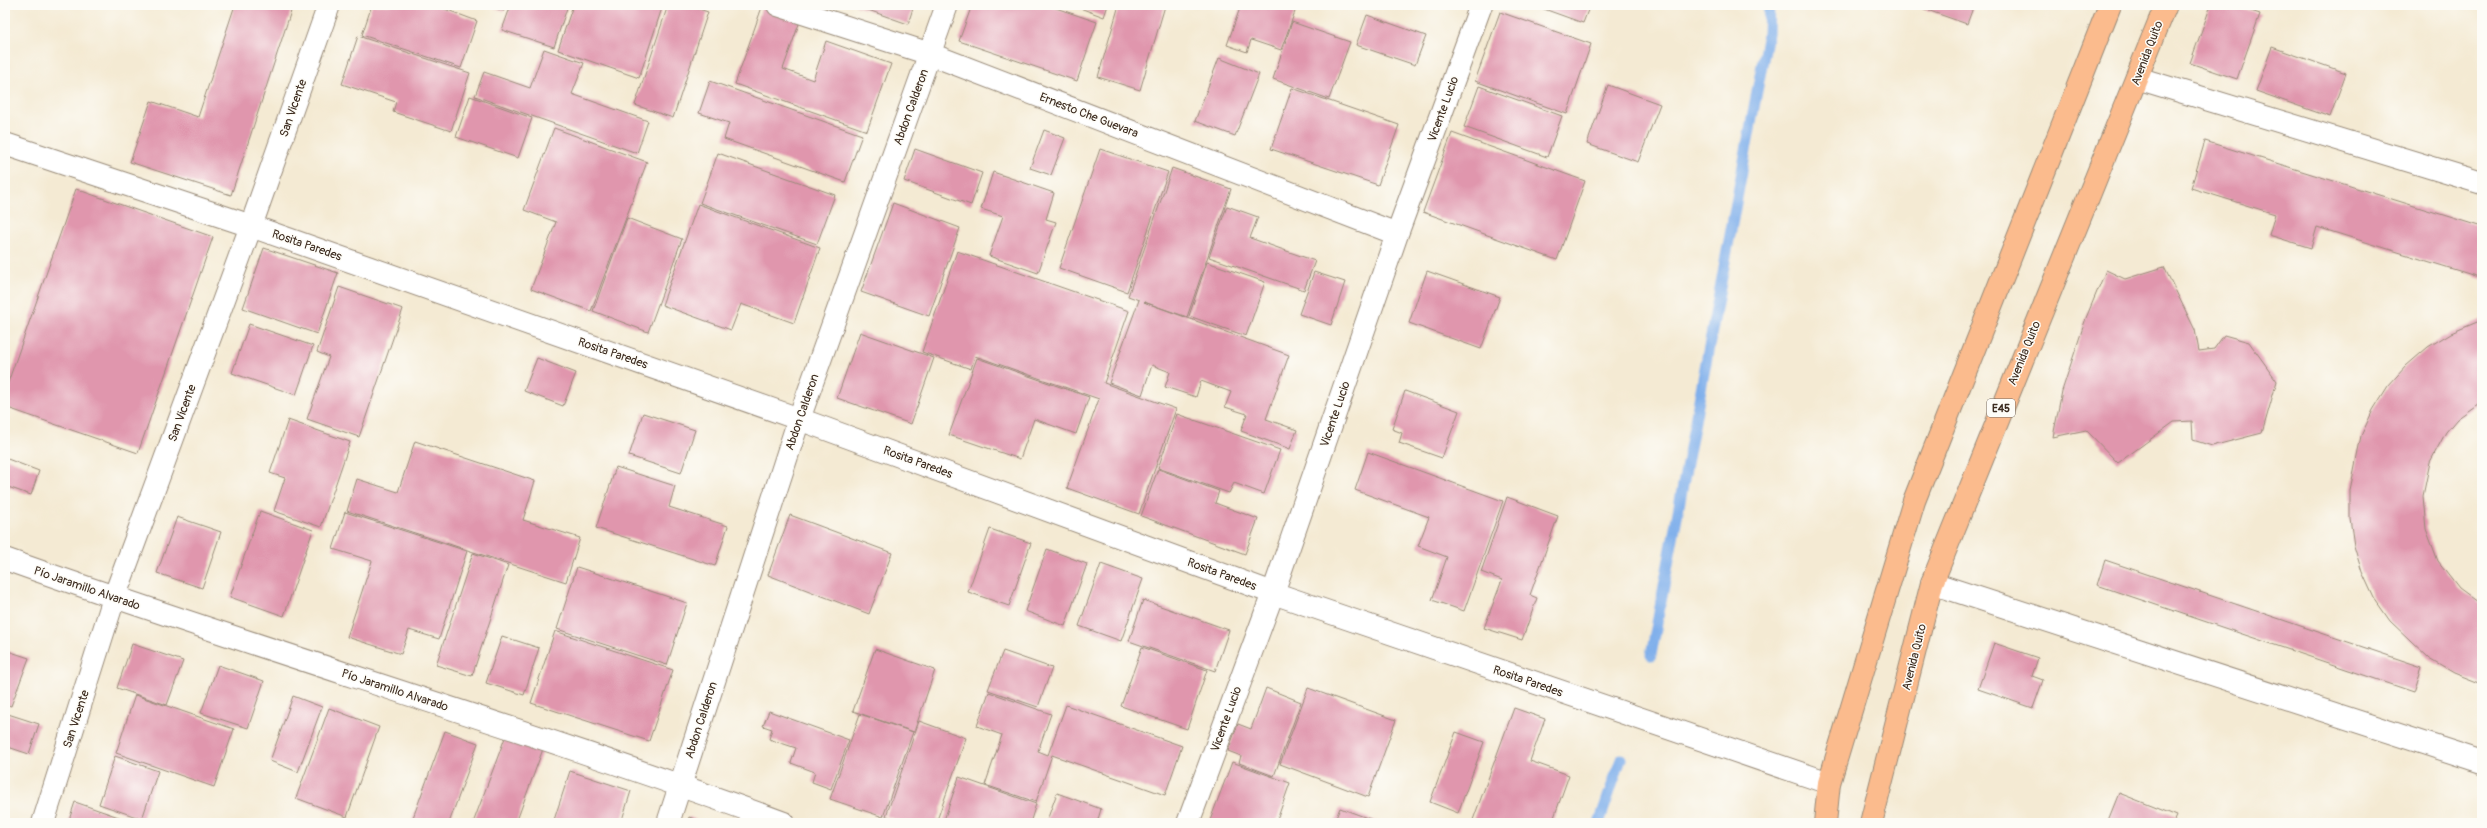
<svg xmlns="http://www.w3.org/2000/svg" width="2487" height="828" font-family="Pangolin,sans-serif">
<style>
.lines{fill:none;stroke-linecap:round;stroke-linejoin:round}
.stream{stroke:#81b0eb;stroke-width:11}
.building{fill:#e096ad}
.minor-casing{stroke:#988a78;stroke-width:24}
.trunk-casing{stroke:#988a78;stroke-width:24}
.minor{stroke:#fff;stroke-width:22}
.trunk{stroke:#fbbb8d;stroke-width:22}
.labels{text-anchor:middle;stroke-width:3;stroke-linejoin:round;paint-order:stroke}
.shield{fill:#fdfcf7;stroke:#75695f;stroke-width:1}
.shield-label{font-size:11px;font-weight:bold;fill:#3b2a1e}
.street-label{font-size:12px;fill:#3b2a1e;stroke:#fdfcf7}
</style>
<rect width="100%" height="100%" fill="#fdfcf7"/>
<filter id="ink" filterUnits="userSpaceOnUse"><feTurbulence type="fractalNoise" baseFrequency=".025" numOctaves="2"/><feDisplacementMap in="SourceGraphic" scale="8" xChannelSelector="R" yChannelSelector="G"/><feConvolveMatrix kernelMatrix="1 2 1 2 8 2 1 2 1" color-interpolation-filters="sRGB"/></filter>
<filter id="wash" filterUnits="userSpaceOnUse"><feTurbulence type="fractalNoise" baseFrequency=".012" numOctaves="4" result="noise"/><feDisplacementMap in="SourceGraphic" scale="16" xChannelSelector="R" yChannelSelector="G"/><feGaussianBlur stdDeviation="0.9" result="paint"/><feColorMatrix in="noise" values="0 0 0 0 0 0 0 0 0 0 0 0 0 0 0 0 0 1.4 0 .05"/><feComposite in="paint" operator="in"/></filter>
<g filter="url(#wash)">
<rect width="100%" height="100%" fill="#f4ead3"/>
<g class="lines">
<!-- stream -->
<path class="stream" d="M1651,655L1768,33L1769,5
M1599,823L1621,759"/>
</g>
<g id="blocks">
<!-- building -->
<path class="building" d="M235,5H293L231,195L130,162L151,101L198,117Z
M372,5H434L477,21L461,68L362,35Z
M487,5H506L504,11Z
M511,5H568L554,47L502,30Z
M573,5H663L639,78L558,50Z
M668,5H687L708,12L673,118L635,105Z
M854,5H914L908,24Z
M972,5H1047L1097,22L1077,81L959,41Z
M1072,5H1108L1104,17Z
M1119,5L1165,6L1140,90L1098,77Z
M1241,5L1297,6L1281,50L1251,40L1247,52L1227,45Z
M1533,5H1590L1583,23Z
M1913,5H1974L1967,24Z
M2211,5H2233L2260,14L2237,79L2190,63Z
M762,7L800,21L783,69L813,80L826,41L891,64L867,131L735,84Z
M1500,12L1591,44L1567,114L1475,81Z
M1367,15L1426,36L1415,65L1356,45Z
M1292,22L1350,42L1329,99L1273,79Z
M358,36L470,73L451,131L393,112L396,102L342,84Z
M2272,47L2346,73L2330,117L2256,91Z
M544,49L584,63L572,94L648,121L637,153L475,96L484,72L530,88Z
M1219,58L1259,74L1235,136L1195,121Z
M710,81L862,135L845,182L724,139L729,123L699,113Z
M1608,85L1660,104L1638,162L1587,144Z
M1479,86L1562,116L1547,157L1464,127Z
M1292,88L1399,125L1378,185L1271,149Z
M470,96L532,118L518,158L456,137Z
M554,128L647,162L591,311L531,289L556,222L524,210Z
M1044,130L1065,138L1051,175L1030,168Z
M1452,133L1585,181L1557,260L1423,212Z
M2205,141L2482,227V278L2317,227L2311,248L2269,235L2275,214L2191,188Z
M915,149L982,173L971,205L904,181Z
M1100,149L1168,172L1127,292L1059,268Z
M718,153L835,195L817,244L700,203Z
M1172,168L1231,189L1187,317L1144,302L1289,355L1266,419L1297,430L1290,449L1241,431L1247,414L1225,407L1231,392L1201,381L1196,397L1165,387L1170,372L1152,365L1142,395L1109,383L1139,300L1128,296Z
M993,172L1054,193L1046,219L1056,222L1038,273L989,256L1003,216L981,209Z
M76,189L213,237L138,453L5,407V391Z
M893,203L960,228L929,316L861,292Z
M698,204L820,248L794,323L741,304L731,330L662,305Z
M1227,206L1258,217L1250,238L1315,261L1304,290L1209,257Z
M627,218L682,239L648,332L593,311Z
M264,248L338,273L317,334L243,308Z
M957,251L1129,311L1104,383L1176,409L1139,514L1067,488L1099,399L975,356L971,369L922,352Z
M1207,262L1265,282L1246,336L1189,316Z
M2164,267L2195,330L2199,351L2214,349L2224,335L2249,342L2277,381L2262,433L2212,446L2193,440L2192,421L2174,422L2118,463L2086,430L2053,437L2062,391L2086,318L2106,270L2125,279Z
M1427,271L1500,297L1481,349L1409,323Z
M1314,272L1345,282L1331,325L1299,314Z
M339,287L403,309L359,437L307,419L329,357L317,352Z
M2482,320V401L2457,419L2446,432L2430,462L2423,496L2426,529L2438,561L2459,588L2482,605V684L2454,673L2430,659L2390,621L2374,598L2362,572L2354,546L2350,518V490L2361,436L2373,410L2388,386L2406,366L2428,347L2451,333Z
M249,324L313,346L296,395L232,373Z
M860,332L934,358L911,424L837,398Z
M537,358L576,373L563,406L524,391Z
M977,358L1089,397L1076,434L1034,419L1020,459L949,435Z
M1405,391L1459,411L1442,458L1399,443L1402,433L1392,429Z
M643,413L695,430L681,473L629,456Z
M1177,414L1280,450L1264,494L1234,483L1229,493L1158,468Z
M288,420L350,442L321,527L274,511L285,478L270,473Z
M415,441L535,481L523,520L580,538L566,582L347,511L357,479L398,492Z
M1368,452L1503,501L1464,611L1432,600L1447,557L1418,546L1429,517L1355,490Z
M5,458L39,471L31,495L5,486Z
M616,467L675,486L669,507L728,526L715,566L596,528Z
M1158,469L1219,491L1215,503L1258,519L1245,554L1141,516Z
M1507,497L1558,516L1530,595L1537,598L1522,640L1484,628L1502,580L1481,572Z
M260,511L313,530L284,616L230,597Z
M345,512L467,551L439,639L409,630L401,654L347,637L372,561L333,549Z
M790,515L892,553L869,614L768,575Z
M177,517L221,532L202,588L157,573Z
M990,529L1031,543L1009,606L968,592Z
M1047,549L1087,564L1065,626L1025,611Z
M473,553L508,565L472,676L436,665Z
M2105,560L2422,667L2414,692L2097,585Z
M1101,564L1143,579L1121,641L1079,626Z
M577,567L687,603L667,665L557,629Z
M1143,600L1229,630L1215,671L1129,641Z
M555,631L673,670L649,741L531,703Z
M502,636L539,648L524,695L486,683Z
M1994,643L2038,658L2032,676L2043,680L2033,708L1978,689Z
M132,644L183,661L167,705L117,688Z
M1142,647L1207,670L1187,729L1121,706Z
M875,649L935,670L914,732L853,711Z
M5,650L29,658L11,706L5,704Z
M1003,651L1052,668L1038,707L988,690Z
M218,665L264,681L248,728L201,713Z
M1266,688L1301,702L1274,776L1239,763L1241,756L1228,751L1238,724L1251,729Z
M1308,688L1396,720L1368,797L1280,764Z
M989,692L1051,714L1038,751L1048,755L1066,705L1182,746L1165,795L1052,755L1036,802L985,785L1002,735L977,726Z
M135,695L234,729L214,787L116,753Z
M293,696L322,707L298,772L270,761Z
M329,708L379,727L347,817L296,798Z
M1514,708L1545,719L1530,761L1569,775L1552,823H1480L1473,820Z
M769,711L849,740L831,789L812,782L815,772L791,763L796,748L769,739L772,729L763,726Z
M5,713L39,724L29,754L5,746Z
M860,714L913,732L883,817L830,799Z
M919,721L966,738L936,823H905L886,816Z
M445,731L478,743L449,823H411Z
M1456,732L1484,742L1458,813L1430,802Z
M506,735L543,749L516,823H473Z
M115,756L158,771L142,819L99,804Z
M1232,762L1290,783L1276,823H1209Z
M570,771L631,791L621,823H553Z
M959,777L1036,804L1030,823H943Z
M1057,793L1101,809L1097,823H1046Z
M2119,793L2177,816L2174,823H2107Z
M75,802L136,823H68Z
M1340,808L1381,823H1334Z
M689,817L705,823H687Z"/>
</g>
</g>
<g filter="url(#ink)">
<use href="#blocks" fill-opacity="0" stroke="#988a78" stroke-width="1"/>
<g class="lines">
<defs>
<path id="minor" d="M778,5L930,54L1397,234
M2137,78L2482,183
M5,144L251,226L799,419L1273,593L1829,783
M5,559C263,651 527,728 784,823
M1932,583L2482,762
M43,823L114,598L251,226L329,5
M668,823L799,419L947,5
M1188,823L1273,593L1397,234L1481,5"/>
<path id="trunk" d="M1825,823L1829,783L1914,501L2110,5
M1871,823L1932,583L2166,5"/>
</defs>
<!-- minor casing -->
<use href="#minor" class="minor-casing"/>
<!-- trunk casing -->
<use href="#trunk" class="trunk-casing"/>
<!-- minor -->
<use href="#minor" class="minor"/>
<!-- trunk -->
<use href="#trunk" class="trunk"/>
</g>
</g>
<g class="labels">
<!-- shield labels -->
<rect class="shield" x="1987" y="399" width="28" height="18" rx="3"/>
<g class="shield-label">
<text x="2001" y="412">E45</text>
</g>
<!-- street labels -->
<g class="street-label">
<text transform="translate(2147 53) rotate(-69)" y="4">Avenida Quito</text>
<text transform="translate(911 107) rotate(-70)" y="4">Abdon Calderon</text>
<text transform="translate(293 108) rotate(-71)" y="4">San Vicente</text>
<text transform="translate(1443 109) rotate(-70)" y="4">Vicente Lucio</text>
<text transform="translate(1089 115) rotate(21)" y="4">Ernesto Che Guevara</text>
<text transform="translate(307 245) rotate(19)" y="4">Rosita Paredes</text>
<text transform="translate(613 353) rotate(19)" y="4">Rosita Paredes</text>
<text transform="translate(2024 353) rotate(-68)" y="4">Avenida Quito</text>
<text transform="translate(802 412) rotate(-71)" y="4">Abdon Calderon</text>
<text transform="translate(182 413) rotate(-70)" y="4">San Vicente</text>
<text transform="translate(1335 414) rotate(-71)" y="4">Vicente Lucio</text>
<text transform="translate(918 462) rotate(20)" y="4">Rosita Paredes</text>
<text transform="translate(1222 574) rotate(20)" y="4">Rosita Paredes</text>
<text transform="translate(87 588) rotate(19)" y="4">Pío Jaramillo Alvarado</text>
<text transform="translate(1914 657) rotate(-76)" y="4">Avenida Quito</text>
<text transform="translate(1528 681) rotate(19)" y="4">Rosita Paredes</text>
<text transform="translate(395 690) rotate(18)" y="4">Pío Jaramillo Alvarado</text>
<text transform="translate(76 719) rotate(-72)" y="4">San Vicente</text>
<text transform="translate(1226 719) rotate(-70)" y="4">Vicente Lucio</text>
<text transform="translate(701 720) rotate(-72)" y="4">Abdon Calderon</text>
</g>
</g>
<!-- margin -->
<rect width="2487" height="828" fill="none" stroke="#fdfcf7" stroke-width="20"/>
</svg>
